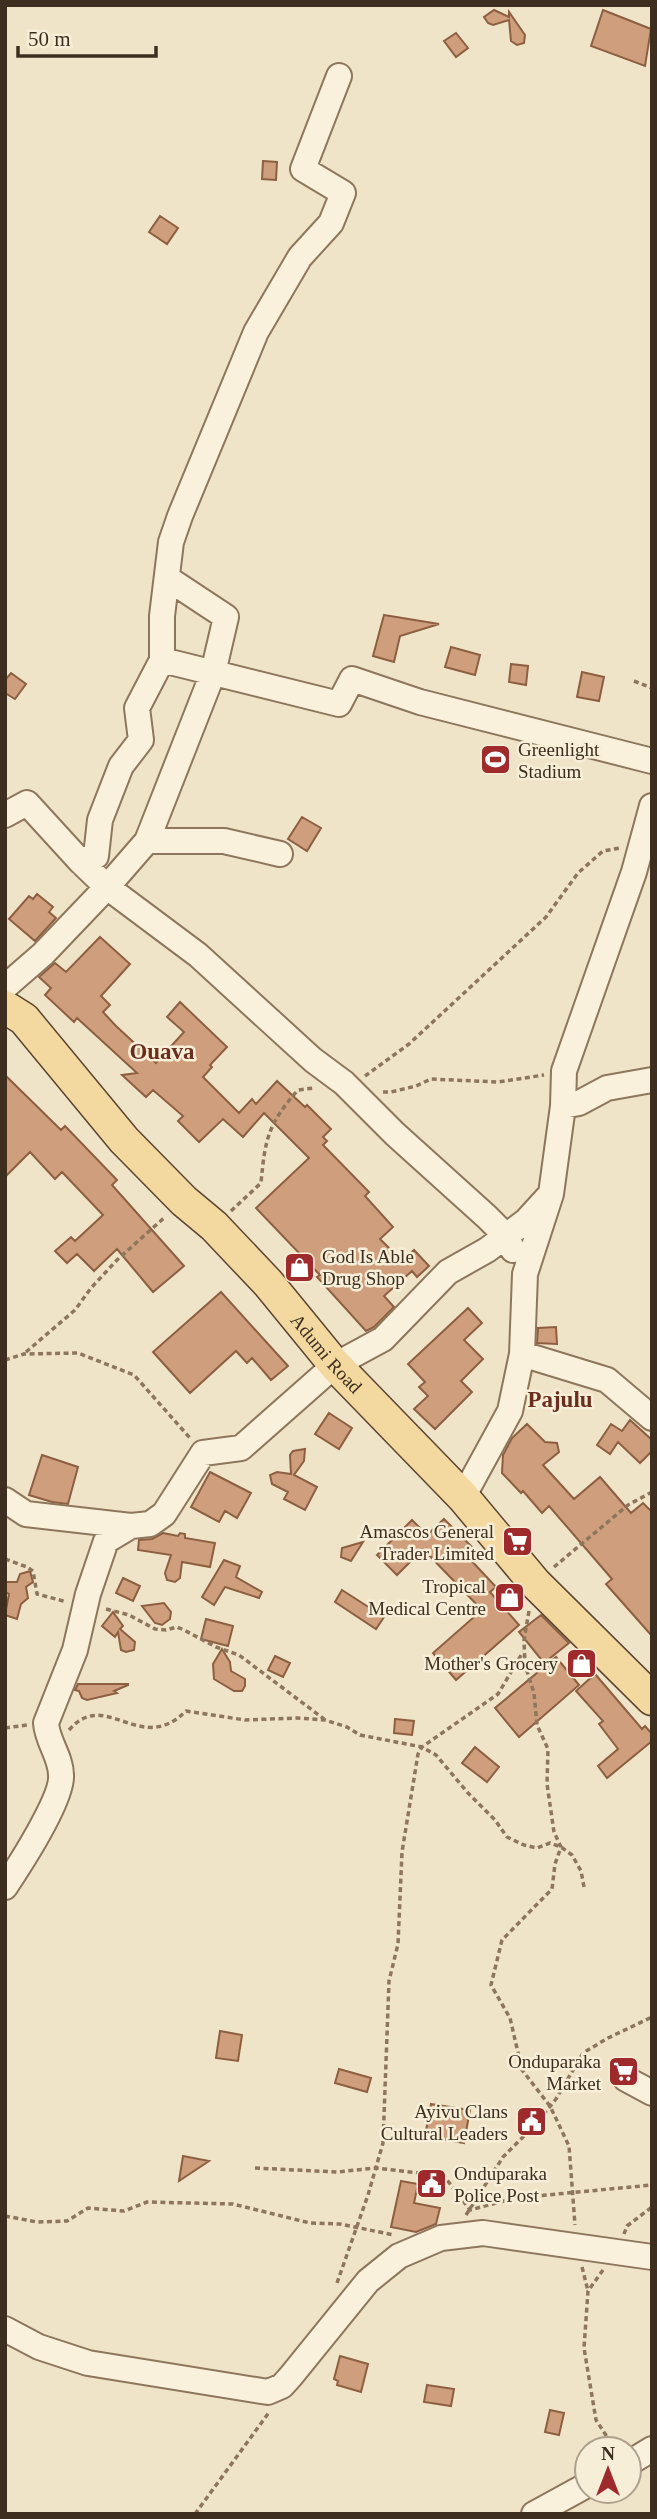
<svg xmlns="http://www.w3.org/2000/svg" width="657" height="2519" font-family="'Times New Roman',serif">
<style>
.building{fill:#cf9f7d;stroke:#8d5f41;stroke-width:2}
.lines{fill:none;stroke-linecap:round;stroke-linejoin:round}
.minor-casing{stroke:#8d765c;stroke-width:28}
.major-casing{stroke:#5b4430;stroke-width:35}
.path{stroke:#8d765c;stroke-width:3.5;stroke-dasharray:5 3.5;stroke-linecap:butt}
.minor{stroke:#faf1dc;stroke-width:24}
.major{stroke:#f3d9a0;stroke-width:32}
.labels{text-anchor:middle;stroke-width:5;stroke-linejoin:round;paint-order:stroke}
.poi-label{font-size:19px;fill:#3d2e20;stroke:#f7eed8;text-anchor:end}
.street-label{font-size:19px;fill:#3d2e20;stroke:#f7eed8}
.quarter-label{font-size:23px;font-weight:bold;fill:#6b2e1e;stroke:#f7eed8}
</style>
<rect width="100%" height="100%" fill="#f0e4c8"/>
<!-- building -->
<path class="building" d="M494,10L509,17V12L525,35L524,43L517,45L511,41L509,20L493,25L488,23L484,17Z
M603,10L651,29L645,66L591,46Z
M456,33L468,48L456,57L444,41Z
M263,161L277,162L276,180L262,179Z
M160,216L178,228L167,244L149,232Z
M384,615L439,624L400,636L394,662L373,656Z
M451,647L480,655L475,675L445,667Z
M511,664L528,666L526,685L509,682Z
M582,672L604,677L599,701L577,697Z
M11,673L26,684L15,699L5,693V680Z
M302,817L321,828L307,851L288,839Z
M37,894L53,907L49,912L56,918L35,941L9,919L29,896L33,899Z
M100,937L130,964L101,996L110,1005L103,1012L116,1026L156,1063L184,1032L167,1017L180,1002L227,1047L210,1065L212,1067L203,1077L239,1113L252,1099L256,1104L277,1081L305,1107L307,1105L331,1129L323,1137L327,1141L323,1145L369,1192L365,1196L393,1227L380,1239L402,1261L414,1250L429,1266L417,1277L412,1271L384,1296L394,1307L374,1327L366,1331L317,1277L320,1275L256,1208L309,1158L264,1113L243,1137L223,1119L199,1142L178,1121L183,1116L153,1090L146,1097L122,1075L137,1073L77,1018L74,1022L45,995L51,988L39,977L55,963L66,972Z
M5,1075L61,1130L65,1126L117,1180L112,1185L184,1266L153,1292L117,1249L94,1271L77,1254L67,1263L55,1251L71,1237L75,1241L103,1215L62,1172L55,1179L30,1152L5,1177Z
M221,1292L288,1366L271,1380L252,1358L247,1363L236,1351L190,1393L153,1352Z
M468,1308L482,1323L464,1340L483,1359L461,1381L472,1392L435,1429L414,1409L428,1396L419,1387L425,1382L408,1364Z
M556,1327L557,1344L537,1343L538,1328Z
M329,1413L352,1428L339,1449L315,1434Z
M630,1420L652,1440V1451L640,1463L618,1442L610,1454L597,1445L611,1424L622,1431Z
M527,1424L545,1442L557,1443L559,1452L543,1465L574,1499L600,1477L631,1513L643,1503L652,1512V1636L606,1584L612,1579L549,1506L542,1513L523,1491L521,1493L502,1473L503,1455L512,1438Z
M305,1449L304,1461L294,1475L317,1487L305,1510L284,1499L288,1492L272,1484L270,1475L277,1472L291,1474L290,1455L293,1451Z
M42,1455L78,1467L68,1504L52,1502L29,1495Z
M210,1472L251,1493L237,1518L225,1511L219,1522L191,1507Z
M444,1519L474,1549L467,1556L496,1587L490,1592L519,1625L456,1680L433,1653L482,1610L423,1549L397,1575L377,1555L412,1520L427,1535Z
M163,1533L178,1536L180,1533L185,1534V1538L215,1543L210,1567L182,1562L180,1578L175,1582L167,1580L165,1573L171,1555L138,1550L139,1540L152,1539Z
M363,1542L351,1561L341,1557L342,1548Z
M224,1560L240,1566L236,1577L262,1592L259,1598L225,1587L214,1605L202,1597Z
M30,1571L33,1582L26,1587L28,1598L21,1604L17,1619L5,1615L9,1594L5,1592V1582H17L20,1574Z
M123,1578L140,1586L133,1601L116,1593Z
M342,1590L384,1617L376,1629L335,1602Z
M164,1603L171,1612L170,1619L162,1625L155,1623L142,1606Z
M113,1612L123,1626L120,1629L135,1642L134,1650L126,1652L121,1650L118,1632L115,1637L102,1626Z
M541,1615L569,1643L544,1663L519,1632Z
M206,1619L233,1626L228,1646L201,1639Z
M222,1649L230,1662L231,1671L245,1679V1686L242,1691H234L214,1679L213,1664Z
M275,1656L290,1663L283,1677L268,1670Z
M556,1657L579,1685L519,1737L495,1708Z
M595,1674L642,1729L645,1726L652,1734V1741L607,1778L598,1766L618,1749L599,1724L603,1721L576,1691Z
M78,1684H128V1685L114,1691L117,1693L87,1700L82,1698L79,1691L75,1690Z
M395,1719L414,1721L412,1735L394,1733Z
M475,1747L499,1767L487,1782L462,1763Z
M220,2031L242,2035L238,2061L216,2058Z
M339,2069L371,2078L367,2092L335,2083Z
M431,2104L470,2110L464,2143L425,2136Z
M183,2156L209,2161L179,2181Z
M401,2181L418,2184L414,2203L440,2208L436,2224L416,2232L391,2227Z
M340,2356L368,2364L361,2392L337,2385L338,2381L334,2379Z
M427,2385L454,2389L451,2406L424,2402Z
M550,2410L564,2413L559,2435L545,2432Z"/>
<g class="lines">
<defs>
<path id="minor" d="M162,660L339,704L352,679L420,702L652,761
M5,815L27,803L80,861L96,856L100,820L121,766L141,740L137,708L162,660V616L171,542L180,516L256,332L300,257L331,223L343,193L303,169L339,76
M147,841H224L280,854
M80,861L107,887L198,955L313,1060L344,1083L395,1134L487,1217L506,1236L513,1250
M5,987L43,954L107,887L147,841L213,673L226,617L167,578
M563,1106L579,1103L607,1088L652,1080
M522,1354L607,1380L652,1418
M463,1497L510,1411L522,1354L525,1274L551,1194L563,1106L564,1071L634,872L652,806
M5,1500L26,1514L131,1526L150,1524L164,1514L203,1453L241,1448L335,1365L383,1339L448,1272L487,1250L526,1221L547,1198
M5,1887C19,1866 63,1798 61,1775C61,1757 47,1741 46,1723L75,1650L88,1594L106,1541L131,1526
M626,2079L652,2093
M5,2329L39,2347L88,2363L268,2392L282,2386L291,2376L368,2281L399,2256L441,2238L483,2233L652,2257
M629,2463L652,2449
M534,2514L587,2485"/>
<g id="major">
<path id="s1" d="M5,1007L24,1019L124,1140L184,1201L214,1226L268,1283L335,1365L463,1497L535,1583L652,1699"/>
</g>
</defs>
<!-- minor casing -->
<use href="#minor" class="minor-casing"/>
<!-- major casing -->
<use href="#major" class="major-casing"/>
<!-- path -->
<path class="path" d="M634,681L652,688
M365,1076L409,1044L546,917L578,873L603,851L620,848
M383,1092H391L416,1086L431,1079L498,1082L544,1075
M231,1211L261,1183C265,1139 268,1124 298,1090L314,1088
M26,1352L75,1310L91,1288L117,1260L165,1217
M5,1360L24,1354L78,1353L134,1375L190,1438
M5,1559L27,1567L33,1571L37,1594L67,1602
M554,1567L628,1505L652,1492
M106,1609L129,1615L155,1629L166,1630L177,1627L184,1630L216,1647L239,1655L324,1719
M529,1611L524,1640L525,1665L534,1693L537,1725L548,1749L547,1784L554,1832L561,1847L555,1864L552,1889L502,1940L491,1985L510,2018L522,2070L550,2106L569,2146L575,2225
M5,1728L27,1725
M69,1730C106,1687 140,1757 186,1711L245,1720L297,1718L325,1720L347,1727L360,1735L422,1747L436,1755L468,1793L495,1820L507,1837L524,1845L537,1848L550,1843L561,1847L572,1855L581,1871L584,1887
M255,2168L337,2172L376,2168L444,2176L470,2210L515,2198L652,2185
M466,2215L503,2157L535,2125L556,2099L583,2053L608,2038L652,2017
M5,2216L37,2222L67,2221L88,2208L124,2211L147,2202L233,2204L310,2223L340,2224L394,2235
M624,2234L627,2226L652,2207
M582,2267L588,2291
M603,2270L588,2291L584,2348L596,2420L615,2449
M337,2283L368,2195L383,2143L389,1981L398,1944L402,1852L418,1754L422,1747L498,1694L523,1652
M195,2514L270,2411"/>
<!-- minor -->
<use href="#minor" class="minor"/>
<!-- major -->
<use href="#major" class="major"/>
</g>
<!-- icons -->
<defs>
<symbol id="stadium-square" viewBox="-11 -11 22 22"><rect x="-9" y="-9" width="18" height="18" rx="4" fill="#9e2a2b" stroke="#f7eed8"/><path d="M0-5a6.5 5 0 1 0 0 10a6.5 5 0 1 0 0-10ZM-3.5-1.8h7v3.6h-7Z" fill="#fff"/></symbol>
<symbol id="shop-square" viewBox="-11 -11 22 22"><rect x="-9" y="-9" width="18" height="18" rx="4" fill="#9e2a2b" stroke="#f7eed8"/><path d="M-5-2.5h2.3a2.7 3.5 0 0 1 5.4 0H5L5.5 6h-11ZM-1.5-2.5h3a1.5 2.3 0 0 0-3 0Z" fill="#fff"/></symbol>
<symbol id="supermarket-square" viewBox="-11 -11 22 22"><rect x="-9" y="-9" width="18" height="18" rx="4" fill="#9e2a2b" stroke="#f7eed8"/><path d="M-6-5.5h2.5l.6 2H6L4.5 2H-2.5L-4.4-4H-6ZM-1.5 3.2a1.3 1.3 0 1 0 .1 0ZM3 3.2a1.3 1.3 0 1 0 .1 0Z" fill="#fff"/></symbol>
<symbol id="civic-square" viewBox="-11 -11 22 22"><rect x="-9" y="-9" width="18" height="18" rx="4" fill="#9e2a2b" stroke="#f7eed8"/><path d="M-.6-6.5H3V-4.5H.6V-3L4-1V1h2V6H-6V1h2V-1L-.6-3ZM-1.2 2.5V6h2.4V2.5Z" fill="#fff"/></symbol>
</defs>
<g fill-rule="evenodd">
<use href="#stadium-square" x="478" y="742" width="35" height="35"/>
<use href="#shop-square" x="282" y="1250" width="35" height="35"/>
<use href="#supermarket-square" x="500" y="1524" width="35" height="35"/>
<use href="#shop-square" x="492" y="1580" width="35" height="35"/>
<use href="#shop-square" x="564" y="1646" width="35" height="35"/>
<use href="#supermarket-square" x="606" y="2054" width="35" height="35"/>
<use href="#civic-square" x="514" y="2104" width="35" height="35"/>
<use href="#civic-square" x="414" y="2166" width="35" height="35"/>
</g>
<g class="labels">
<!-- poi labels -->
<g class="poi-label">
<text x="518" y="756" text-anchor="start">Greenlight<tspan x="518" dy="22">Stadium</tspan></text>
<text x="322" y="1263" text-anchor="start">God Is Able<tspan x="322" dy="22">Drug Shop</tspan></text>
<text x="494" y="1538">Amascos General<tspan x="494" dy="22">Trader Limited</tspan></text>
<text x="486" y="1593">Tropical<tspan x="486" dy="22">Medical Centre</tspan></text>
<text x="558" y="1670">Mother's Grocery</text>
<text x="601" y="2068">Onduparaka<tspan x="601" dy="22">Market</tspan></text>
<text x="508" y="2118">Ayivu Clans<tspan x="508" dy="22">Cultural Leaders</tspan></text>
<text x="454" y="2180" text-anchor="start">Onduparaka<tspan x="454" dy="22">Police Post</tspan></text>
</g>
<!-- street labels -->
<g class="street-label">
<text dy="7" stroke="none"><textPath href="#s1" startOffset="474">Adumi Road</textPath></text>
</g>
<!-- quarter labels -->
<g class="quarter-label">
<text x="162" y="1059">Ouava</text>
<text x="560" y="1407">Pajulu</text>
</g>
</g>
<!-- border -->
<rect width="657" height="2519" fill="none" stroke="#3d2e20" stroke-width="14"/>
<!-- north arrow -->
<g transform="translate(608 2470)"><circle r="33" fill="#f7eed8" stroke="#ada18e" stroke-width="2"/>
<path d="M0-5L12 26L0 18L-12 26Z" fill="#9e2a2b"/>
<text y="-10" font-size="19" font-weight="bold" text-anchor="middle" fill="#3d2e20">N</text>
</g>
<!-- scale -->
<path d="M18 46v10h138v-10" fill="none" stroke="#3d2e20" stroke-width="3.5"/>
<text x="28" y="46" font-size="21" fill="#3d2e20" stroke="#f7eed8" stroke-width="5" paint-order="stroke">50 m</text>
</svg>
